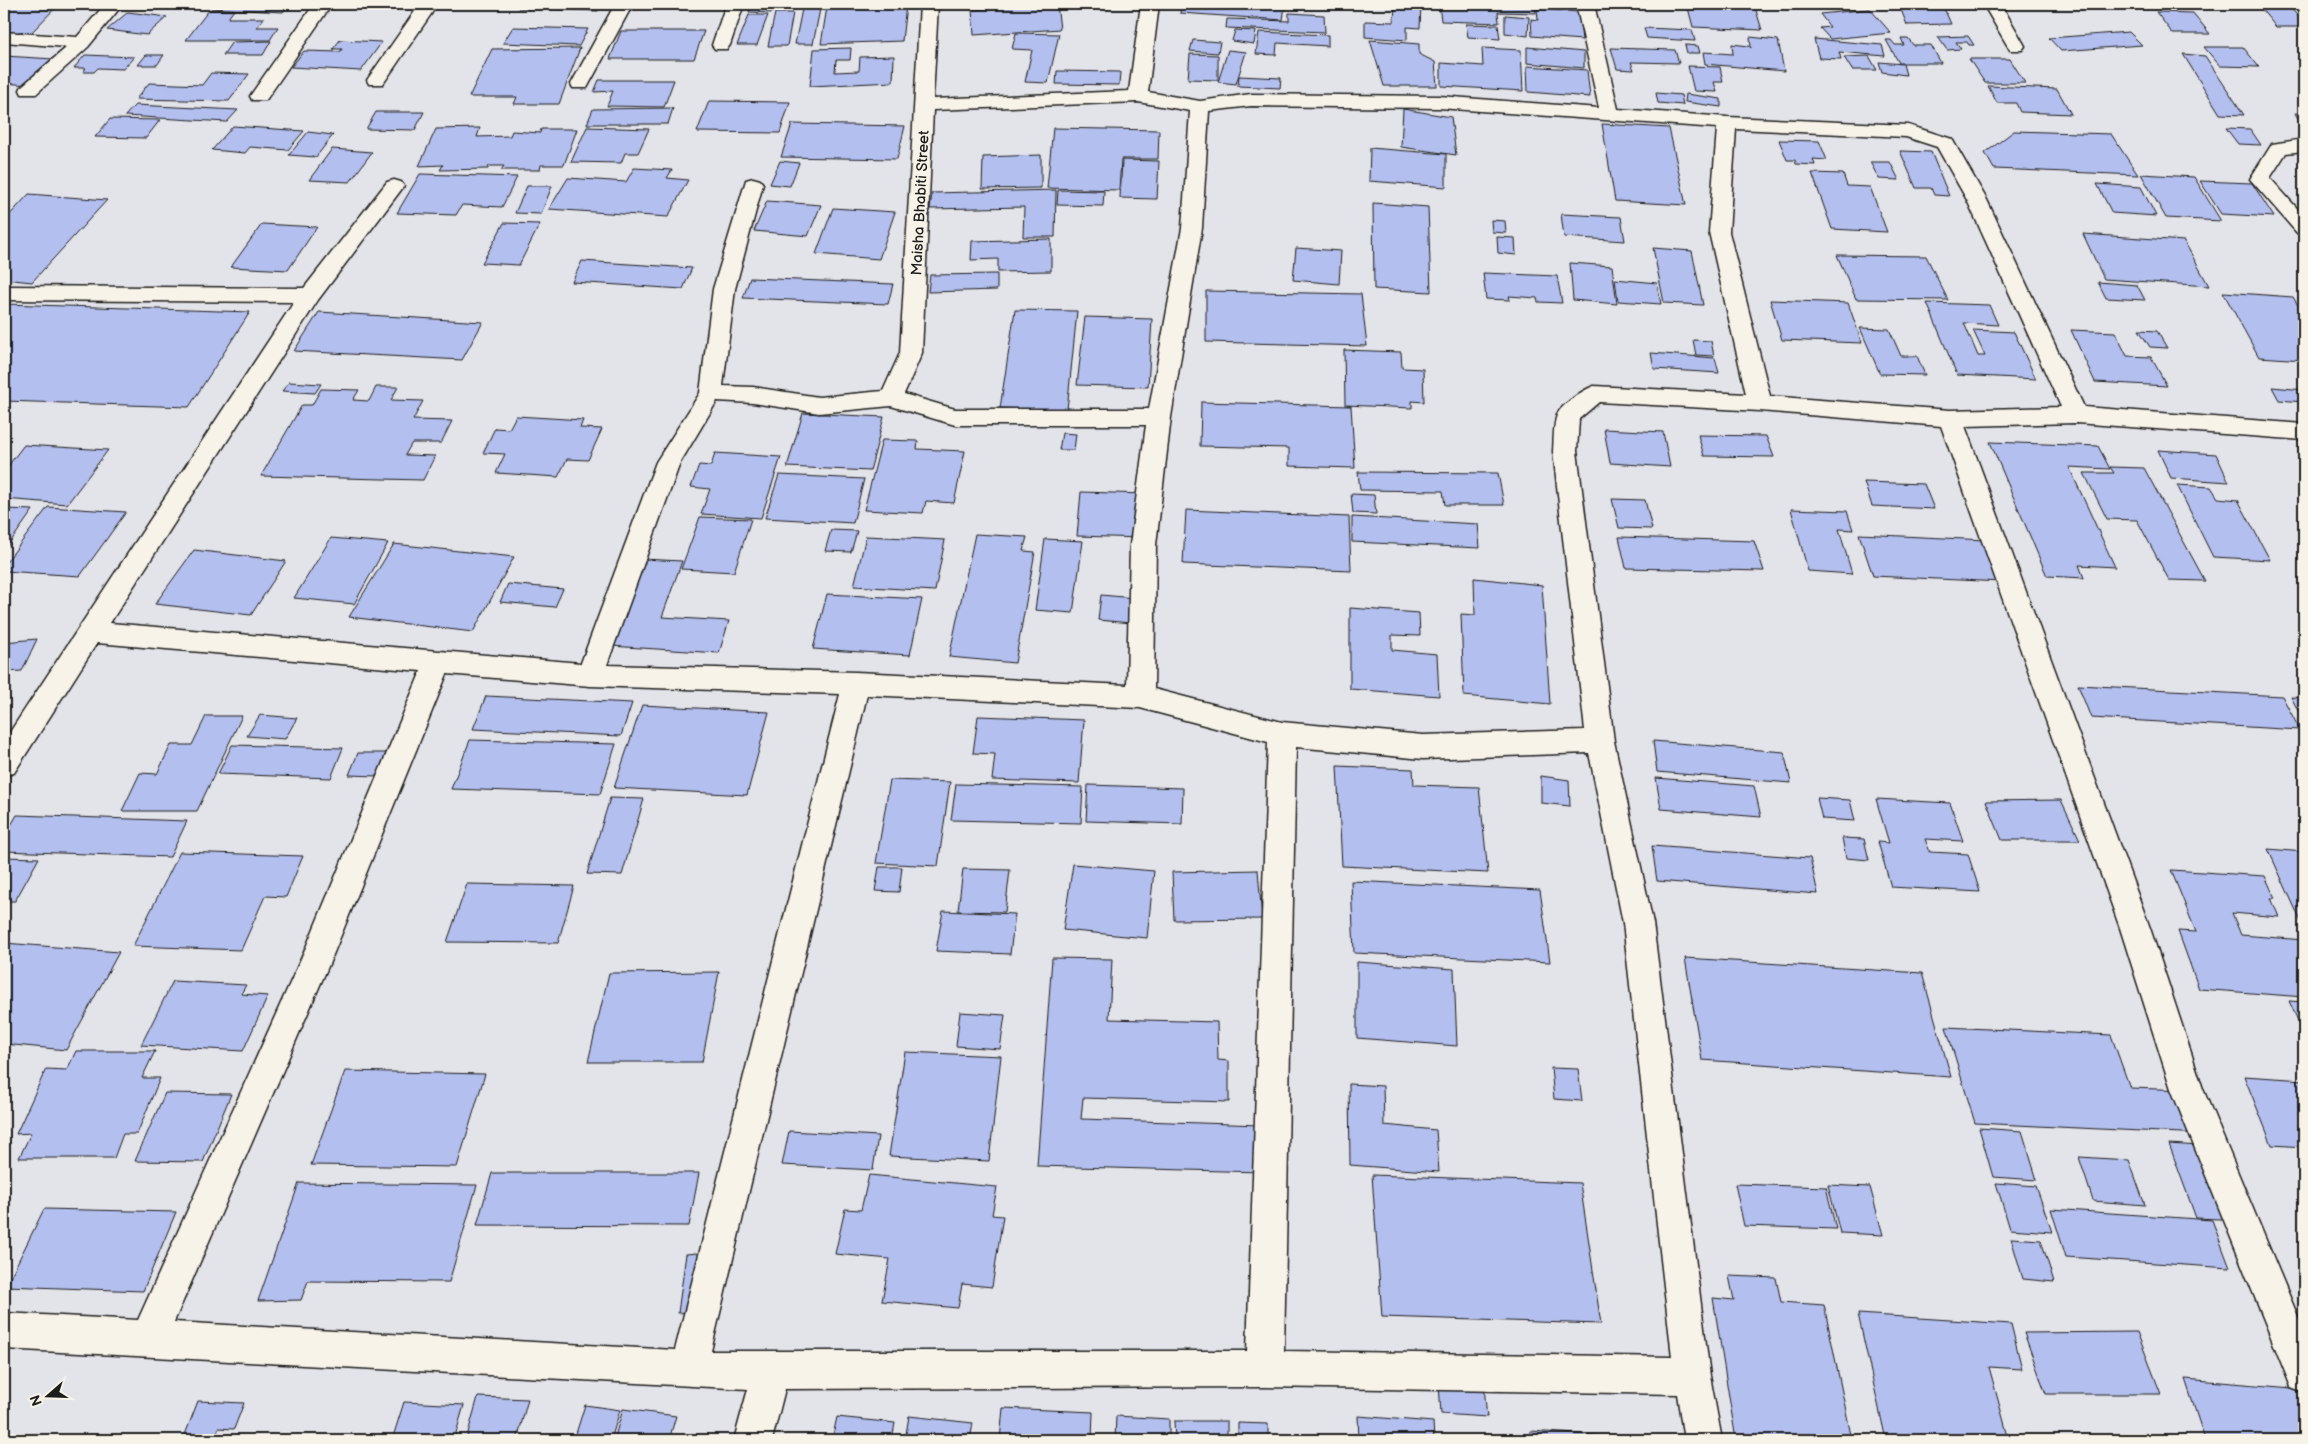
<svg xmlns="http://www.w3.org/2000/svg" width="2308" height="1444" font-family="'Balsamiq Sans',sans-serif">
<style>
.building{fill:#b3bfef;stroke:#1c1c1c}
.lines{fill:none;stroke-linecap:round;stroke-linejoin:round}
.minor-casing{stroke:#1c1c1c;stroke-width:3}
.minor{fill:#f7f3e8;fill-rule:evenodd}
.labels{text-anchor:middle;stroke-width:4.5;stroke-linejoin:round;paint-order:stroke}
.far-street-label{font-size:15px;fill:#1c1c1c;stroke:#f7f3e8}
</style>
<rect width="100%" height="100%" fill="#e3e3ea"/>
<filter id="ink" filterUnits="userSpaceOnUse"><feTurbulence type="fractalNoise" baseFrequency=".02" numOctaves="2"/><feDisplacementMap in="SourceGraphic" scale="10" xChannelSelector="R" yChannelSelector="G"/><feConvolveMatrix kernelMatrix="1 2 1 2 8 2 1 2 1" color-interpolation-filters="sRGB"/></filter>
<g filter="url(#ink)">
<!-- building -->
<path class="building" d="M4,4H59L30,34L4,33Z
M59,4H101L98,7Z
M215,4H290L283,12L211,8Z
M521,4H602L598,11L518,8Z
M752,4H776L772,13L749,12Z
M803,4H821L813,44H795Z
M1013,4H1057L1060,29L974,35L972,10L1013,7Z
M1182,4L1258,8L1259,4L1285,6L1283,20L1180,13Z
M1395,4H1421L1420,28L1407,27V40L1365,37V21L1394,22Z
M1439,4H1535L1536,13L1498,12L1499,23L1441,21Z
M1687,4H1754L1762,30L1693,27Z
M2257,4H2287L2304,23V27H2276Z
M906,5L902,41L821,44L827,7Z
M1943,6L1951,24L1907,25L1900,7Z
M1537,9L1579,12L1582,40L1532,36L1531,19L1538,20Z
M1870,9L1891,33L1830,39L1820,28L1830,27L1820,14Z
M209,10H234L228,18H264L257,27H278L270,40H186Z
M128,12L167,17L147,35L107,30Z
M2156,12L2193,13L2210,34H2173Z
M775,13H793L787,46H768Z
M1289,13L1324,15L1325,32L1226,28L1227,19L1289,21Z
M749,15H768L757,45H737Z
M1505,15L1529,17L1528,36L1505,33Z
M1466,24L1498,25L1500,39L1468,37Z
M513,27L588,29L579,46L503,43Z
M1644,28L1692,30L1695,41L1647,38Z
M1235,30L1256,31L1254,44L1232,41Z
M621,31H704L694,59H610Z
M1259,32L1328,35V46L1277,43L1276,55L1256,54Z
M2129,32L2142,45L2061,51L2049,38Z
M1016,33L1059,34L1048,83L1025,82L1032,50L1012,49Z
M1968,36L1974,45H1969L1967,42H1956L1961,49L1947,50L1938,37Z
M1750,37L1778,40L1784,71L1705,64L1703,52L1733,54L1732,44L1749,46L1751,48Z
M1901,38H1908L1913,45H1931L1941,63H1899L1886,40H1891L1895,45H1904Z
M1814,39L1882,45L1885,56L1839,52L1841,59L1819,58Z
M340,40L382,42L361,71L291,67L304,51L340,52L342,49H333Z
M1193,40L1220,42L1218,53L1190,51Z
M1370,40L1419,44V54L1435,62L1437,86H1384Z
M271,41L263,55H223L232,42Z
M1685,45L1698,46L1700,53H1687Z
M1527,47L1584,52V68L1527,63Z
M2204,47H2243L2259,67L2220,66Z
M580,48L559,104H514L517,97H469L492,49Z
M851,48L850,60H836L835,72L859,71L860,57L894,56L893,82L810,86L814,49Z
M1482,48L1521,50L1523,91L1441,86V63L1483,66Z
M1611,48L1675,50L1679,63L1631,62L1634,70L1617,69Z
M1228,50L1246,52L1236,84L1218,82Z
M1190,54L1218,55V80L1188,79Z
M2183,54L2205,56L2244,115L2220,114Z
M85,55L134,57L123,69L98,68L94,72H83L86,68H74Z
M146,55H164L157,65H138Z
M4,56L54,59L28,85L4,83Z
M1869,56L1877,70H1852L1844,57Z
M1969,59H2010L2025,83H1985Z
M1879,62L1903,64L1906,75L1882,72Z
M1527,66L1587,70L1590,97L1528,92Z
M1688,66L1720,67L1723,82H1714L1717,92L1694,91Z
M1057,71L1120,72L1119,85L1056,84Z
M211,73L249,74L229,101L136,99L149,83L202,85Z
M1239,76L1281,78L1280,88L1238,86Z
M599,80H674L664,107L607,106L613,91L594,92Z
M1988,86L2057,89L2071,114L2020,112L2016,103H1997Z
M1656,93L1681,95L1683,105L1658,103Z
M1686,94L1721,99V107L1685,102Z
M709,101L790,102L780,133L697,132Z
M135,105L238,110L227,122L125,116Z
M673,108L668,124H587L593,109Z
M1403,109L1451,117L1456,155L1401,147Z
M376,112H424L415,130L366,129Z
M2295,113L2304,114V130Z
M110,119L160,120L146,138L95,137Z
M792,124L905,126L897,159L781,157Z
M1602,124L1669,128L1686,205L1615,201Z
M233,126L304,131L288,150L250,147L245,153L212,150Z
M587,127L649,129L638,153H625L621,163L571,162Z
M480,128L477,137L510,136L512,131L540,133L541,129H577L564,165H541L540,170H501L504,166H489L488,169L440,170L443,165L419,166L436,129Z
M1053,128L1159,130L1158,159H1121L1119,190L1047,188Z
M2226,128L2250,129L2261,145L2238,144Z
M2014,131L2111,134L2138,175L1994,169L1985,153Z
M308,132L333,135L316,157L289,155Z
M1779,140L1819,141L1827,160L1813,159L1815,165L1796,164L1795,160H1787Z
M1370,148L1446,154V187L1369,181Z
M332,149L372,152L350,182L309,180Z
M1900,151L1931,152L1949,196L1934,195L1931,188H1916Z
M1041,155V188L982,189L983,157Z
M1122,160L1159,161L1157,199L1120,198Z
M780,161L799,163L790,186L770,184Z
M1870,162H1890L1899,180L1879,179Z
M634,168L672,170L667,178L688,180L668,217L549,209L568,178L626,182Z
M1812,173L1843,174L1847,186L1870,187L1887,232L1832,229Z
M420,174L517,177L502,207L462,205L456,215L397,213Z
M2141,174L2194,177L2221,221L2166,218Z
M2200,181L2252,183L2274,217L2221,214Z
M2097,184L2141,187L2156,216L2112,213Z
M527,186H552L541,214L515,213Z
M1056,190L1055,237H1023L1024,207L930,209L932,193Z
M1058,190L1104,191L1103,206L1057,205Z
M29,194L107,200L32,282L4,279V221Z
M767,201L821,205L808,236L754,231Z
M1373,203L1428,207L1431,292L1374,289Z
M833,208L895,212L879,259L816,254Z
M1561,214L1621,217L1625,241L1564,237Z
M1491,220L1505,221L1506,233L1492,232Z
M504,223L540,224L519,265L482,263Z
M262,224L317,227L288,270L231,267Z
M2083,234L2184,241L2209,286L2104,279Z
M1497,237L1515,238L1516,255L1498,253Z
M1051,239V271L998,272V259L971,260L972,241Z
M1296,248L1341,251L1339,284L1293,280Z
M1653,248L1692,251L1703,305L1664,303Z
M1837,255L1926,256L1948,300L1856,299Z
M582,261L692,268L683,289L572,282Z
M1570,263L1612,266L1617,304L1573,300Z
M1483,273L1557,276L1562,303L1538,302L1537,298L1509,296L1510,300L1486,299Z
M997,274V290L928,292L930,275Z
M750,278L893,284L888,304L743,298Z
M1615,279L1657,283L1661,304L1618,301Z
M2098,282L2137,285L2145,300L2106,298Z
M1206,291L1361,294L1367,346L1206,342Z
M2223,292L2293,297L2304,315V360L2259,357Z
M1770,300L1848,303L1862,343L1782,340Z
M1927,303L1989,305L1998,325L1964,323L1978,356H1985L1973,330L2014,332L2036,379L1957,375Z
M4,304L250,312L189,407L4,401Z
M1015,310L1077,311L1067,410L1000,408Z
M319,312L483,322L462,360L294,351Z
M1085,317L1152,319L1148,387L1077,385Z
M1860,328L1889,329L1901,356H1917L1925,375L1880,374Z
M2071,330L2115,332L2127,356L2151,357L2167,386L2095,382Z
M2139,330L2157,331L2167,348L2150,347Z
M1693,340L1711,341L1714,356L1696,355Z
M1344,350L1401,352L1402,368L1423,369L1424,402L1412,401V408L1345,405Z
M1651,353L1715,358L1719,373L1654,369Z
M289,382L321,384L315,393L282,391Z
M376,387H398L391,400L423,401L413,420L452,421L441,443H412L405,455L435,456L423,480L261,476L302,405H312L321,389L359,390L353,400L369,401Z
M2272,387L2304,390V402L2279,400Z
M1201,402L1351,406L1355,468L1289,466V448L1200,446Z
M803,413L884,417L870,471L787,467Z
M516,416L583,420L580,428L602,429L588,460L567,459L558,477L496,473L505,454L483,453L495,428L509,429Z
M1604,429L1663,432L1670,467L1610,463Z
M1062,433L1076,434L1074,450H1059Z
M1698,435L1766,436L1774,457L1704,456Z
M882,440L918,441L917,449L965,451L954,503L926,501L923,513L864,510Z
M1990,442L2098,446L2110,469L2069,467L2115,567L2079,565L2084,578L2047,576Z
M24,445L108,450L67,504L4,499V471Z
M2158,450L2216,454L2229,482L2171,478Z
M715,453L781,457L761,518L701,514L710,489L691,487L699,465L711,466Z
M2110,467L2144,468L2205,581L2169,580L2137,520L2107,519L2084,473H2114Z
M1358,472L1498,473L1504,505H1445L1443,491L1360,490Z
M779,475L864,479L853,523L765,518Z
M1864,482L1924,484L1934,509L1872,506Z
M2177,485L2211,487L2218,498L2238,500L2270,560L2213,557Z
M1081,492L1145,494L1143,538L1077,536Z
M1351,494L1374,495L1376,514L1353,513Z
M1612,499L1645,500L1652,529L1619,528Z
M48,507L126,512L80,576L4,571V565Z
M4,509L33,510L4,551Z
M1791,509L1847,511L1853,530L1839,529L1852,574L1808,571Z
M1186,510L1349,517L1351,571L1183,564Z
M700,517L751,519L734,572L681,569Z
M1352,517L1478,524L1480,548L1352,542Z
M831,530L857,531L851,552L825,551Z
M975,534L1027,537L1023,551L1035,552L1015,663L949,657Z
M1859,534L1986,540L2002,582L1873,576Z
M866,536L945,540L935,591L854,586Z
M1619,537L1754,541L1764,571L1626,568Z
M331,538L388,543L354,604L294,598Z
M1045,539L1083,541L1073,613L1035,610Z
M394,544L514,557L473,632L349,617Z
M194,550L286,561L251,615L155,604Z
M643,559L682,561L662,617L729,621L719,653L610,646Z
M1474,578L1542,585L1550,704L1464,696L1461,614L1475,615Z
M508,584L563,589L555,607L500,602Z
M827,594L922,599L910,655L813,649Z
M1101,595L1134,598L1131,623L1098,620Z
M1350,608L1419,613L1420,636L1392,635V650L1437,654L1439,696L1350,689Z
M37,639L22,671L4,672V642Z
M2078,685L2282,696L2300,730L2091,718Z
M486,696L632,703L621,736L473,729Z
M2291,697L2304,698V722Z
M642,705L769,712L747,795L614,788Z
M260,715L297,718L285,739L247,736Z
M206,716H242L197,811H122L140,773L157,774L171,745H192Z
M978,716L1084,720L1079,783L992,780L995,754L973,753Z
M470,740L616,744L600,794L451,789Z
M1653,741L1784,752L1791,783L1657,772Z
M232,745L343,748L331,778L218,774Z
M358,753H388L377,776L349,775Z
M1337,766L1413,769L1414,785L1479,787L1488,873L1342,866Z
M1541,776L1569,780L1570,806L1541,803Z
M1656,778L1754,786L1761,817L1661,809Z
M890,780L950,782L938,866L876,863Z
M956,784L1083,787L1081,823L951,820Z
M1088,785L1183,788L1182,824L1086,821Z
M610,798L644,799L622,875L587,874Z
M1817,798L1850,800L1855,821L1822,819Z
M1876,799L1950,803L1963,841L1925,839L1930,852L1968,854L1980,892L1891,887L1878,842L1889,843Z
M2061,800L2080,840H2002L1986,801Z
M17,815L187,821L170,857L4,851V837Z
M1842,838L1864,839L1869,860L1846,858Z
M1652,846L1810,858L1818,894L1657,881Z
M2268,849L2304,852V928Z
M180,852L303,856L286,897L265,896L241,950L133,946Z
M4,857L39,858L15,901H4Z
M1073,864L1154,871L1147,938L1063,930Z
M879,867H902L899,892L875,891Z
M963,869L1010,870L1005,912L958,911Z
M1258,870L1262,919L1174,920L1172,872Z
M2171,870L2265,876L2275,898H2271L2279,917L2232,913L2241,935L2304,940V997L2199,989L2178,931L2196,932Z
M1351,881L1540,890L1550,962L1354,953Z
M467,884L574,886L558,943L447,942Z
M943,911L1015,914L1010,954L936,951Z
M4,943L119,952L66,1050L4,1044Z
M1052,958L1112,959L1109,1019L1217,1022L1218,1060L1229,1061V1102L1083,1098L1081,1119L1260,1125L1261,1172L1037,1166Z
M1685,958L1922,973L1951,1077L1702,1060Z
M1357,962L1454,969L1457,1046L1357,1038Z
M719,972L702,1062H588L609,973Z
M173,981L246,985L241,994L268,996L243,1051L141,1045Z
M2289,1001L2304,1002V1034Z
M960,1012L1005,1015L1000,1049L956,1046Z
M1946,1027L2111,1035L2130,1088L2187,1090L2203,1134L1975,1123Z
M76,1051H155L142,1078H160L137,1134H123L114,1158H19L31,1133L16,1134L46,1069L67,1070Z
M905,1052L1001,1056L989,1161L889,1156Z
M1551,1068L1578,1069L1582,1101L1554,1099Z
M345,1071L485,1074L457,1167L311,1165Z
M2244,1076L2304,1080V1147L2272,1145Z
M1349,1084L1383,1086L1384,1125L1436,1130L1439,1172L1350,1165Z
M165,1093L231,1094L203,1162L135,1161Z
M1979,1128L2022,1131L2037,1180L1993,1177Z
M789,1131L878,1136L873,1170L782,1165Z
M2169,1144L2214,1147L2242,1220L2196,1218Z
M2079,1157L2129,1160L2145,1205L2093,1201Z
M492,1173H699L689,1226L477,1225Z
M869,1175L997,1187L992,1215L1003,1216L992,1287L962,1284L958,1308L882,1301L890,1259L835,1254L845,1209L861,1210Z
M1372,1175L1580,1183L1601,1324L1382,1317Z
M299,1183L477,1185L449,1282L308,1281L301,1300L258,1301Z
M1996,1183L2036,1186L2052,1232L2010,1229Z
M1735,1184L1826,1187L1836,1229L1744,1226Z
M1828,1185L1870,1187L1883,1235L1840,1233Z
M44,1209L176,1212L143,1291L6,1286Z
M2051,1209L2212,1220L2230,1268L2066,1257Z
M2011,1238L2041,1240L2054,1282L2023,1279Z
M721,1251L714,1311L678,1313L686,1254Z
M1729,1276L1776,1278L1781,1302L1824,1305L1852,1440H1736L1713,1298L1734,1300Z
M1858,1314L2011,1324L2022,1369L1989,1367L2009,1440H1886Z
M2137,1332L2161,1394H2046L2024,1333Z
M2185,1379L2304,1389V1440H2205Z
M1439,1384L1484,1387L1487,1417L1441,1414Z
M478,1397L528,1399L517,1440H466Z
M198,1401L244,1403L234,1429L219,1428L214,1440H183Z
M404,1402L464,1405L454,1440H392Z
M585,1405L620,1410L611,1440H574Z
M1003,1408L1093,1412L1092,1440H1000Z
M623,1409L676,1416L669,1440H614Z
M909,1416L973,1423L970,1440H905Z
M1116,1416L1169,1419V1440H1115Z
M1358,1416L1433,1422L1434,1440H1359Z
M837,1417L895,1423L892,1440H832Z
M1174,1421H1227V1440H1175Z
M1238,1423L1268,1424V1440H1238Z
M1530,1431L1608,1436V1440H1530Z"/>
<g class="lines">
<defs>
<path id="minor" d="M105,4H123L88,47L36,94H22L20,90L22,86L67,47L4,42V32L77,37Z
M314,4H332L266,100H252L250,96Z
M420,4H438L383,84H369L367,80Z
M615,4H633L587,88H573L571,84Z
M726,4H744L730,45L727,49H715L712,45Z
M920,4H938L933,99L1129,91L1141,4H1159L1148,92L1200,101L1251,94L1439,96L1599,108L1576,4H1594L1618,109L1727,117L1908,125L1952,139L1987,200L2084,407L2304,424V440L2076,423L1965,426L2150,928L2203,1089L2304,1331V1392L2291,1387L2171,1089L2120,928L1941,426L1760,411L1599,402L1579,419L1577,451L1614,741L1653,923L1710,1376L1722,1440H1684L1677,1394L1265,1387L785,1389L772,1440H734L748,1389L4,1349V1313L138,1320L304,952L421,671L97,643L14,773L4,776V741L294,302L4,300V286L304,288L387,182L394,180L401,182L404,186L318,300L110,623L581,663L656,462L700,393L713,289L746,180L753,178L760,180L763,184L735,289L723,386L753,387L819,397L883,391L900,353ZM1138,102L1190,111L1182,228L1149,409H955L904,394L922,353L933,110ZM1251,106L1439,108L1717,128L1709,232L1746,394L1594,386C1584,389 1561,405 1557,415C1553,425 1554,440 1553,451L1585,730L1423,735L1282,722L1154,689L1156,545L1171,417L1202,228L1209,111ZM1736,129L1906,137L1937,147L1967,200L2061,407L1950,410L1770,396L1729,232ZM717,401L753,403L819,413L891,406L955,425H1146L1130,545L1127,685L856,672L607,665L680,463ZM447,674L590,686L840,694L675,1350L174,1322L333,955ZM867,695L1140,708L1268,742L1247,1351H711ZM1296,747L1423,759L1589,753L1623,923L1672,1357L1284,1351Z
M1983,4H2001L2025,46L2022,50H2010Z
M2304,139V151L2286,153L2270,178L2304,216V234L2297,233L2250,179L2272,144Z"/>
</defs>
<!-- minor casing -->
<use href="#minor" class="minor-casing"/>
<!-- minor -->
<use href="#minor" class="minor"/>
</g>
</g>
<g class="labels">
<!-- far-street labels -->
<g class="far-street-label">
<text transform="translate(920 203) rotate(-87)" y="5">Maisha Bhabiti Street</text>
</g>
</g>
<!-- margin -->
<rect width="2308" height="1444" fill="none" stroke="#f7f3e8" stroke-width="20"/>
<rect x="10" y="10" width="2288" height="1424" fill="none" stroke="#1c1c1c" stroke-width="2" filter="url(#ink)"/>
<!-- north arrow -->
<g transform="translate(48 1396) rotate(250)" stroke="#f7f3e8" stroke-width="4" paint-order="stroke">
<path d="M0-4L9 19L0 12L-9 19Z" fill="#1c1c1c"/>
<text y="-8" font-size="14" font-weight="bold" text-anchor="middle" fill="#1c1c1c">N</text>
</g>
</svg>
